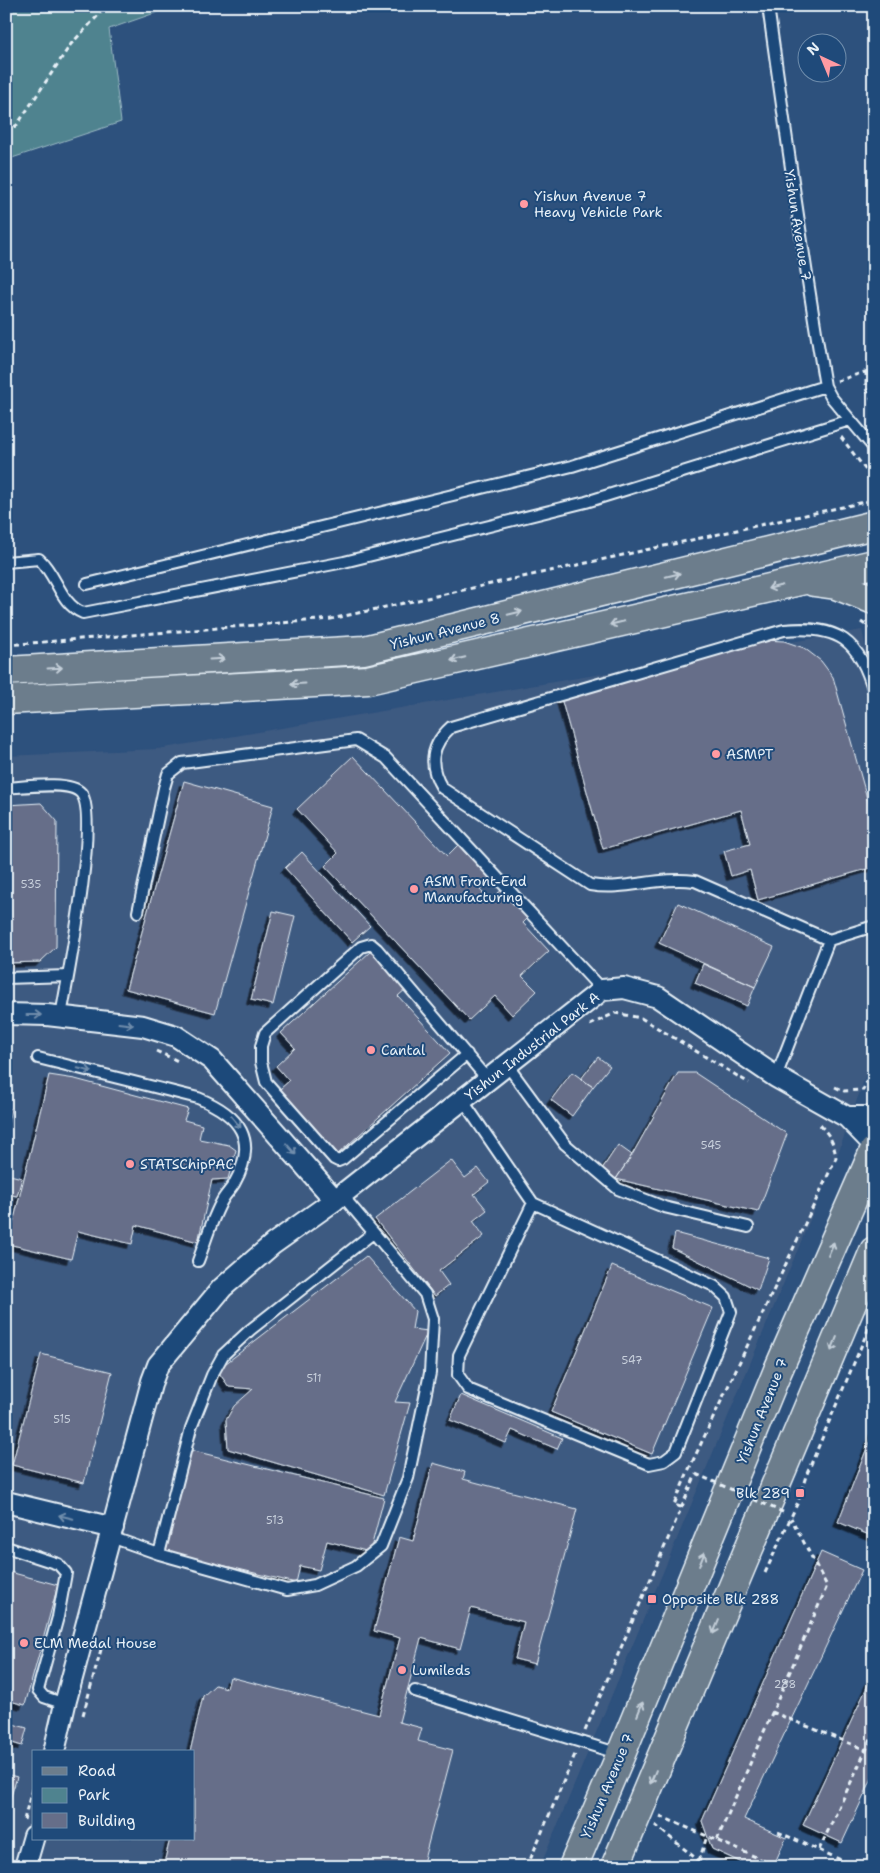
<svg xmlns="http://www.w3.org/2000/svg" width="880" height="1873" font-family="'Shantell Sans',sans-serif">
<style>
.built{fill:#3e5a81;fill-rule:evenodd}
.green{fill:#4f838f;stroke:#9cbac4}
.building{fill:#666e89;stroke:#e8f1f8;filter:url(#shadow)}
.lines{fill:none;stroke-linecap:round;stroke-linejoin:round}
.service-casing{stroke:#e8f1f8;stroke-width:14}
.minor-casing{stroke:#e8f1f8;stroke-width:24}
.primary-casing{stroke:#e8f1f8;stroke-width:31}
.path{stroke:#e8f1f8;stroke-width:3;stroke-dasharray:5 4;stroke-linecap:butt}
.service{stroke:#1f4a7a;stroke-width:10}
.minor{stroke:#1f4a7a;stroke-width:20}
.primary{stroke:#6c7d8c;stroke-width:28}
.path-bridge{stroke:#e8f1f8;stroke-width:3;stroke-dasharray:5 4;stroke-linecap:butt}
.oneway{stroke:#c3ced8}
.oneway2{stroke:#6f8dac}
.poi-dot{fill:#ff9aa2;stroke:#1f4a7a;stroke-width:2}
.labels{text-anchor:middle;stroke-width:4;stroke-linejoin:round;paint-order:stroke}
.number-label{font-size:11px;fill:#c8d0dc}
.poi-label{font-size:14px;fill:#e8f1f8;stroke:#1f4a7a;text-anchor:start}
.street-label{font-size:14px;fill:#e8f1f8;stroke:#1f4a7a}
</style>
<defs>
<filter id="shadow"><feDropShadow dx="-4.5" dy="4.5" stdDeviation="0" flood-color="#0009"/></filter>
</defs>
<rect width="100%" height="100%" fill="#2d517d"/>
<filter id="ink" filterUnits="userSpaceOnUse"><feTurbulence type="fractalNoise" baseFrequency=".02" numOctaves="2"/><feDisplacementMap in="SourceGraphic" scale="10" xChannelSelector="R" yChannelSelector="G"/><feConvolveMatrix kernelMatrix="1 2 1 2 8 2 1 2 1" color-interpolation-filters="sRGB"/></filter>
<g filter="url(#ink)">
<!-- built -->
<path class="built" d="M862,630L874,687V1051L840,1148L540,1867H6V756L158,749ZM34,1752H194V1839H34Z"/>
<!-- green -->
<path class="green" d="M6,6H175L109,29L121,122L6,160Z"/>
<!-- building -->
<path class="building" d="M763,640L784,641L804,648L821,661L833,677L874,823V867L758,900L750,870L731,876L724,851L750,844L741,810L603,849L561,698Z
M353,756L447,856L458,845L491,880L480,890L490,900L504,888L530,916L523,923L549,951L522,976L537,991L512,1015L495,996L469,1020L325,866L338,853L297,809Z
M184,781L273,806L215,1013L126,989Z
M41,803L57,821L56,947L40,962L6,963V805Z
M302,852L370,926L352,942L285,868Z
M678,903L774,947L755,987L659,943Z
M273,911L295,916L273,1005L251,1000Z
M371,951L406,989L398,996L450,1053L338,1154L280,1089L289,1081L276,1066L295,1048L281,1033Z
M703,964L755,987L747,1006L695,983Z
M598,1057L610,1066L593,1087L581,1079Z
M572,1072L593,1087L572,1116L551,1100Z
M678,1073H695L787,1134L758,1212L616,1179L632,1155Z
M49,1075L75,1079L188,1109L184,1120L202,1125L199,1139L229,1145L236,1150L228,1179L212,1180L198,1242L136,1225L132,1244L78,1231L71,1259L8,1244Z
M6,1108L11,1109L6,1130Z
M618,1145L632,1155L616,1179L602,1169Z
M451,1160L465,1178L478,1168L489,1182L474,1194L487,1210L473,1221L484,1236L439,1271L449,1285L435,1296L375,1219Z
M6,1174L22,1178L17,1196L6,1194Z
M675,1233L769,1258L758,1290L672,1248Z
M366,1256L415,1311L412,1329L428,1331L395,1402L410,1403L384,1495L228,1449L226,1420L234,1406L253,1389L229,1387L217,1370Z
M612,1266L713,1308L652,1454L551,1412Z
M41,1354L112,1372L84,1483L12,1465Z
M461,1395L562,1438L557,1449L512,1430L506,1443L450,1420Z
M874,1430V1537L838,1522Z
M190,1450L384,1498L370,1552L327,1541L319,1570L300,1566L296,1583L164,1551Z
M433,1463L465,1472L463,1479L577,1509L535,1664L515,1659L524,1622L471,1608L460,1649L421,1638L399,1722L422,1728L418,1741L453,1750L422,1867H163L170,1839H194V1752H190L203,1696L215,1685L227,1688L230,1677L379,1715L400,1638L374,1631L399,1537L413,1541Z
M821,1552L862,1570L744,1819L786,1838L773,1867H751L712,1849L702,1821Z
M6,1571L58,1585L25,1705L6,1700Z
M874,1672V1774L842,1843L803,1825Z
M6,1722L27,1728L22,1746L6,1741Z
M6,1774L17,1777L6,1812Z"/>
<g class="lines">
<defs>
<path id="service" d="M768,6C786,133 803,259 825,386L831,397L874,448
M6,562L39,559C57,575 60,604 83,613L344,562L586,502L850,420
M87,584L572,466L825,386
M874,692C859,640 839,625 784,630L451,727C431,745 428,765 442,788L590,885C625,891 659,876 695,881L829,940L874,926
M6,788C23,787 70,780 81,793C100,815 67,981 61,1016
M138,912L164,788L168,774L182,763L356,740L386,758L602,990
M6,978L68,976
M467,1054L343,1159L338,1161L334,1159L266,1082L261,1062V1046L265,1033L361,947L371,944L377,949L488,1080
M38,1058L198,1098C240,1115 259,1140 234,1184C231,1189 226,1194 223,1199C212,1218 206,1240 198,1261
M507,1065L565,1144L618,1189L664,1207L748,1227
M776,1077L829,940
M463,1101L533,1203L714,1286L726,1297L731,1312L676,1452L664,1461L649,1464L468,1389L458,1375L459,1355L533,1203
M111,1537L159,1554L287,1590L315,1585L356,1566L381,1546L408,1478L430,1373L433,1319L425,1294L342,1195
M6,1547L58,1564L66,1573L58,1617L38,1690L44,1697L65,1704
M159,1554L191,1428L212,1375L223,1355L250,1330L373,1233
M415,1691L620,1754"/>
<path id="minor" d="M6,1014L47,1015L143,1026L176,1036L212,1060L335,1200
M847,1117H874
M6,1502L113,1528
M54,1752L65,1704L152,1381L158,1365L222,1288L273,1244L335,1200L602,990L624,988L658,997L776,1077L847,1117L874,1145
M25,1867L34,1836"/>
<path id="primary" d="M814,582L836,585L874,600
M6,671L364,650L874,525
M6,700L368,680L874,564
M573,1867L621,1754L778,1370L874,1151
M615,1867L874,1251"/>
</defs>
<!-- service casing -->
<use href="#service" class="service-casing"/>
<!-- minor casing -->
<use href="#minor" class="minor-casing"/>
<!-- primary casing -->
<use href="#primary" class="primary-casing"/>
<!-- path -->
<path class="path" d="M6,132L17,125L71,44L107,6
M866,371V389L874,403
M837,381L874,369
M841,437L871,477L874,491
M861,622L874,631
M6,645L331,619L874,500
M590,1025L615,1013L641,1018L749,1083
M156,1051L178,1061
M835,1087L844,1091L863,1090L874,1066
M681,1507L674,1505L689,1469L836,1158C834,1143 830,1135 819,1124
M765,1573L798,1502L806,1476L874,1316
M772,1712L866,1750
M83,1715L102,1646
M585,1731L696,1474
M660,1816L765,1861
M24,1820L34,1781
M655,1825L699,1861L713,1867
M778,1832L857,1867
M717,1840L827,1586L791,1518
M819,1850L874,1733
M699,1861L707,1836
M527,1867L576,1752
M867,1867L874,1853"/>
<!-- service -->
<use href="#service" class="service"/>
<!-- minor -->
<use href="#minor" class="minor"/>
<!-- primary -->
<use href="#primary" class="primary"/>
<!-- path-bridge -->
<path class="path-bridge" d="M696,1474L785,1513"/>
</g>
<!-- one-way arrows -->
<defs><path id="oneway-shaft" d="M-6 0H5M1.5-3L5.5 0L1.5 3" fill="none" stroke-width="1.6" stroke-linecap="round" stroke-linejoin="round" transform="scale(1.25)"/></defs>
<g class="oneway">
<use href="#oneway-shaft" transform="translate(673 575) rotate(-14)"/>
<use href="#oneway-shaft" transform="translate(775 587) rotate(167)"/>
<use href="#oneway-shaft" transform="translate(515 613) rotate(-14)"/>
<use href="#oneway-shaft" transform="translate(617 623) rotate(167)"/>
<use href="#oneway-shaft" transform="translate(217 659) rotate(-3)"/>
<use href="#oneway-shaft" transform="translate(458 659) rotate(167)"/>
<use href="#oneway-shaft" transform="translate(55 668) rotate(-3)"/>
<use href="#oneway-shaft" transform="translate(298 684) rotate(177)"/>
<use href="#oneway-shaft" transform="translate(831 1249) rotate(-67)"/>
<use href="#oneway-shaft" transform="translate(834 1344) rotate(112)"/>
<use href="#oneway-shaft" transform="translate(702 1559) rotate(-68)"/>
<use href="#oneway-shaft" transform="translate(716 1627) rotate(113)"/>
<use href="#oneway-shaft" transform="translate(640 1709) rotate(-68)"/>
<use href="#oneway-shaft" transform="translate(653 1777) rotate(113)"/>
</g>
<g class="oneway2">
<use href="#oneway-shaft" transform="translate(34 1015)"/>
<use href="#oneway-shaft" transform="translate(126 1024) rotate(7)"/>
<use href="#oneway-shaft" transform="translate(85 1070) rotate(14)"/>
<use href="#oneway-shaft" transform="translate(236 1122) rotate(50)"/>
<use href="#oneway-shaft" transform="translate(291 1149) rotate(49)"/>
<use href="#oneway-shaft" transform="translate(66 1517) rotate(-166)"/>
</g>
</g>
<!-- markers -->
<g class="poi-dot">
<circle cx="524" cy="204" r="5"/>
<circle cx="716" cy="754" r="5"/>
<circle cx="414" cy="889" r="5"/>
<circle cx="371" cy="1050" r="5"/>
<circle cx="130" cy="1164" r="5"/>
<rect x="795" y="1488" width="10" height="10" rx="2.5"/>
<rect x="647" y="1594" width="10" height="10" rx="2.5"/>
<circle cx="24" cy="1643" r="5"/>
<circle cx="402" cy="1670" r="5"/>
</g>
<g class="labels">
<!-- number labels -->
<g class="number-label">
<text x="31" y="888">535</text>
<text x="711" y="1149">545</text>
<text x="632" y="1364">547</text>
<text x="314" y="1382">511</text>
<text x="62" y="1423">515</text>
<text x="275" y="1524">513</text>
<text x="785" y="1688">288</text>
</g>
<!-- poi labels -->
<g class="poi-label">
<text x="534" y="201">Yishun Avenue 7<tspan x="534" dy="16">Heavy Vehicle Park</tspan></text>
<text x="726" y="759">ASMPT</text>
<text x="424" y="886">ASM Front-End<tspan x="424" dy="16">Manufacturing</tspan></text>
<text x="381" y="1055">Cantal</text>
<text x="140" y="1169">STATSChipPAC</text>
<text x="790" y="1498" text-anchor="end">Blk 289</text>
<text x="662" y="1604">Opposite Blk 288</text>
<text x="34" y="1648">ELM Medal House</text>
<text x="412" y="1675">Lumileds</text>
</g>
<!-- street labels -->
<g class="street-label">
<text transform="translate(798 225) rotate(81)" y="5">Yishun Avenue 7</text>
<text transform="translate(445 631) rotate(-14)" y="5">Yishun Avenue 8</text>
<text transform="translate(532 1046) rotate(-38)" y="5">Yishun Industrial Park A</text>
<text transform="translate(762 1411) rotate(-68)" y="5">Yishun Avenue 7</text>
<text transform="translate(607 1786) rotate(-67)" y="5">Yishun Avenue 7</text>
</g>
</g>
<!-- margin -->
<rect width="880" height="1873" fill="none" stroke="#1f4a7a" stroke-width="25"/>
<rect x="12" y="12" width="855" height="1848" fill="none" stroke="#e8f1f8" stroke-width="2" filter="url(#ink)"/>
<!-- legend -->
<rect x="32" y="1750" width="162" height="90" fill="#1f4a7a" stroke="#6f8dac"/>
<rect x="42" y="1767" width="25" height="8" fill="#6c7d8c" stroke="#6f8dac"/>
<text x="78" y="1776" font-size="15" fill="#e8f1f8">Road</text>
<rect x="42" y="1788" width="25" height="15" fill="#4f838f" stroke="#6f8dac"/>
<text x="78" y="1800" font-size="15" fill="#e8f1f8">Park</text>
<rect x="42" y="1813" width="25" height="15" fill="#666e89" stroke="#6f8dac"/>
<text x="78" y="1826" font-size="15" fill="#e8f1f8">Building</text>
<!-- north arrow -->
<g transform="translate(822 58) rotate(316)"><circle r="24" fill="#1f4a7a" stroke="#6f8dac"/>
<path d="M0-4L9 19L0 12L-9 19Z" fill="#ff9aa2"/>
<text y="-8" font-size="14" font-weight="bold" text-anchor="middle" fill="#e8f1f8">N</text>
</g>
</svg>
